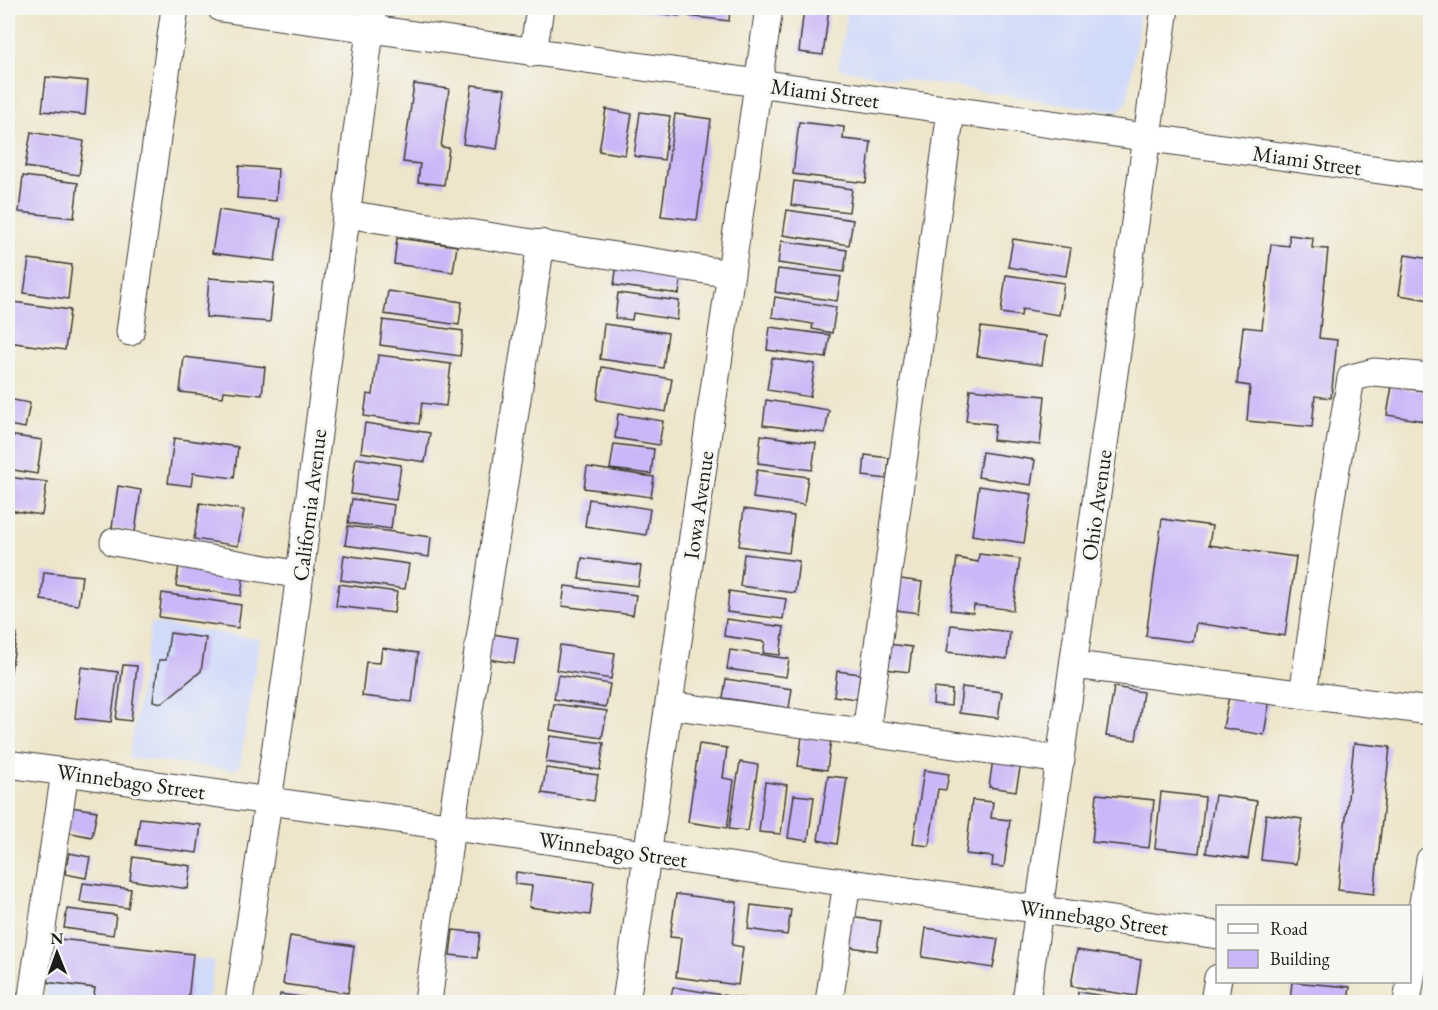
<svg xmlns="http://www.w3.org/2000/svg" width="1438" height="1010" font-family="'EB Garamond',serif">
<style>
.built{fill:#d0daf9}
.building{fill:#cab7f7}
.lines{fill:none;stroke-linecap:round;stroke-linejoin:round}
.minor-casing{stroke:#3c3a36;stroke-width:29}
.minor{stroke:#fff;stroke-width:27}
.labels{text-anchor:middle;stroke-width:6;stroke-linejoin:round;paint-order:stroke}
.street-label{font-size:22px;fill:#1c1c1c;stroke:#f6f6f2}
</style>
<rect width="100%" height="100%" fill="#f6f6f2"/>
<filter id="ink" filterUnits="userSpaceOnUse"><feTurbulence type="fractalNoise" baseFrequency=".0167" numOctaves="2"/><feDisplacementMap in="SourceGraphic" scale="12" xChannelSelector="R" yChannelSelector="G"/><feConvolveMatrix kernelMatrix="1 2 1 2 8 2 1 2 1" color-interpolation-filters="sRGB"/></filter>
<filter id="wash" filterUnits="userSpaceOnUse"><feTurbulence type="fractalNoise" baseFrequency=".008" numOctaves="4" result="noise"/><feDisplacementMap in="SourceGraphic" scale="24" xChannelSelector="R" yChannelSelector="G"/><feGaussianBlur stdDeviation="1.35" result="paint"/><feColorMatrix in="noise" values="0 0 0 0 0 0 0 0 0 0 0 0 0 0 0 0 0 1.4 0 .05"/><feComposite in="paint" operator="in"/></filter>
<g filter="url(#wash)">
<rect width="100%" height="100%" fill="#eee5ca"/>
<!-- built -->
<path class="built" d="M848,8H1141L1128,98L1124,106L1117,112L838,69Z
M151,623L260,639L240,765L234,770L129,758Z
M54,936L214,961L208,1002H44Z"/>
<g id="blocks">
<!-- building -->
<path class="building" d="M641,8H680L679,16L640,11Z
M689,8H730L729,21L688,16Z
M804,8H829L823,55L799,52Z
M46,77L88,81L85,115L42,111Z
M414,84L449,89L441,147L449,148L444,185L418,182L420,164L403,162Z
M472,85L505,89L497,149L463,144Z
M606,109L632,114L625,155L599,151Z
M640,112L670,116L664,160L634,156Z
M675,114L711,119L697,220L661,216Z
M799,122L844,127L843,139L871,142L866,183L793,174Z
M31,132L84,141L79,175L25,167Z
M239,166L278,169L276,201L237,198Z
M23,176L78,183L74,218L19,212Z
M794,181L852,189L849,212L791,205Z
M219,210L281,219L275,261L212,253Z
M787,210L853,220L849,245L783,235Z
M1289,235L1313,238L1312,248L1328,249L1319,338L1337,340L1331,398L1315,396L1312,427L1247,421L1250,386L1237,384L1243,327L1262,329L1271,244L1289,246Z
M397,238L457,246L453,272L394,264Z
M1013,239L1071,248L1066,276L1008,267Z
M781,241L847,250L844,272L778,263Z
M1405,255L1430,259V300L1399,295Z
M29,259L72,265L68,299L24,293Z
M617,264L682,272L679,294L614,285Z
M778,269L841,277L837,301L775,292Z
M1006,275L1064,283L1059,315L1022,309L1021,316L1001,313Z
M209,278L274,283L270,322L206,317Z
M388,291L462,302L459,325L384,314Z
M618,293L679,301L677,320L633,313L632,320L615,318Z
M775,297L836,307L832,333L812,329L813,324L772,317Z
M13,302L70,310L65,350L8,342Z
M383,320L463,331L460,356L380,345Z
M604,324L668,333L663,368L600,359Z
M770,327L830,335L826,358L767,350Z
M981,327L1046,336L1042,365L977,356Z
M378,355L451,364L446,406L422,403L419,424L364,416L367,394L373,395Z
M184,357L265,367L262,395L224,391L223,397L180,392Z
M772,358L815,364L810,397L767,390Z
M602,367L672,379L666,412L597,400Z
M1392,386L1430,392V422L1387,415Z
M970,389L1045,396L1040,445L993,440L995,424L966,421Z
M8,399L30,403L25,428L8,425Z
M766,400L829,410L825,433L763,425Z
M618,414L663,421L659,445L615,438Z
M365,423L430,433L425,462L361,452Z
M8,435L42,440L37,474L8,469Z
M761,435L816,443L812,470L758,463Z
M174,438L238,447L234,478L193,473L191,486L168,483Z
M614,444L654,449L651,474L610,469Z
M982,452L1035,460L1031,485L978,477Z
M865,455L889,458L887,479L863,476Z
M356,458L401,465L396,500L351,494Z
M587,467L654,477L651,497L584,488Z
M757,470L808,477L804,505L753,498Z
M8,477L47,482L42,515L8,510Z
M118,486L141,490L135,532L112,528Z
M979,486L1032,494L1024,543L972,535Z
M352,499L394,505L391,529L348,523Z
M589,499L650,509L646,535L585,526Z
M200,503L244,510L238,546L194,539Z
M744,509L794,516L789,553L739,546Z
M1162,519L1212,526L1209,545L1296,557L1285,636L1196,623L1193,642L1146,636Z
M348,526L431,537L429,557L345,545Z
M744,554L799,561L795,593L740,586Z
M979,554L1020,559L1013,610L974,605L973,613L950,610L957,558L978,562Z
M344,555L409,564L405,589L341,580Z
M582,558L641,566L638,586L579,579Z
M179,565L244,574L241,596L176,586Z
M44,572L82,576L78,605L41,600Z
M893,578L922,582L918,613L889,609Z
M339,584L397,592L394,613L336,606Z
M565,586L636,595L633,615L562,606Z
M729,591L786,599L783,619L727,612Z
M162,593L241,605L238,628L159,617Z
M726,619L784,627L780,655L763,653L765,642L724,636Z
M951,625L1010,632L1007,659L947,652Z
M8,633L17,634L9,683L8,682Z
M170,633L206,638L201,671L162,703L153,701L159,660H166Z
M492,634L518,638L514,663L488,659Z
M888,644L912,647L909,672L885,669Z
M560,645L615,653L611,679L556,670Z
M382,648L418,653L412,702L362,696L366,662L380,663Z
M730,650L789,659L786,677L727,669Z
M123,665L137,666L131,721L116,719Z
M81,667L118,672L111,722L75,718Z
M837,671L860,674L857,699L834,696Z
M558,675L610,684L606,707L554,699Z
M726,679L792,689L789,708L723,698Z
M962,687L1002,692L998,718L959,713Z
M1114,687L1143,692L1136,740L1106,736Z
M934,688L952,690L951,706L933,704Z
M1229,696L1269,704L1264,735L1223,728Z
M554,704L607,711L602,738L550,730Z
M550,736L604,743L600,770L546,762Z
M802,736L831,740L827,770L798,766Z
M1354,743L1390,747L1374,894L1338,890Z
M699,744L727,748L723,778L734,780L727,828L688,822Z
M993,759L1021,763L1016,791L989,787Z
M740,762L758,765L748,831L729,829Z
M546,768L598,775L594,801L542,793Z
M924,770L949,774L946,790L938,789L929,846L913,844Z
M828,776L847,778L837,844L818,840Z
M765,782L787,785L781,834L759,832Z
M1161,792L1205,797L1199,853L1155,848Z
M1097,794L1154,800L1149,848L1092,842Z
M794,795L814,797L808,841L788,838Z
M1215,795L1257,801L1248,859L1206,853Z
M972,800L993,802L991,818L1010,820L1004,867L992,866L993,857L966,854Z
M70,807L97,811L92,837L66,832Z
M1266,814L1302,819L1296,864L1261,860Z
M140,818L201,825L197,853L136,845Z
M69,853L90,857L86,878L65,874Z
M133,857L191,866L188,889L130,880Z
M516,872L594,882L590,915L529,907L532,886L515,884Z
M83,883L131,889L128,908L80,902Z
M676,894L737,902L732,945L743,947L738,985L676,977L681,938L670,937Z
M751,905L791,910L787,935L748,929Z
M67,909L116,915L113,935L64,928Z
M848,917L881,921L877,951L844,946Z
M926,928L998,939L993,968L922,957Z
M453,930L480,933L477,958L450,955Z
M290,936L354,946L348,993L283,984Z
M50,938L193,954L188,1002H93L95,988L45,982Z
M1077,950L1141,960L1136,996L1071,986Z
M1292,982L1350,987L1348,1002H1290Z
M673,987L747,999L746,1002H670Z
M8,992L24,994L23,1002H8Z
M1078,992L1137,1001V1002H1077Z
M280,994L329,1001V1002H279Z"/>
</g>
</g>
<g filter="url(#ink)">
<use href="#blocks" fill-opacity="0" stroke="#3c3a36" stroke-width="1.5"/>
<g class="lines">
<defs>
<path id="minor" d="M221,8L1430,177
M533,53L540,8
M346,214L731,274
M130,332L175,8
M114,542L300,575
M1075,665L1430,711
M1303,695L1329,510L1351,378L1374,372L1430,377
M669,705L1061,760
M866,733L951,111
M8,764L1218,935
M31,1002L65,772
M239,1002L292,635L373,8
M428,1002L451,827L541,243
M626,1002L769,8
M829,1002L847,882
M1026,1002L1165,8
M1214,1002L1218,978
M1407,1002L1430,860"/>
</defs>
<!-- minor casing -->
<use href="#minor" class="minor-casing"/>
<!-- minor -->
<use href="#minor" class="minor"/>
</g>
</g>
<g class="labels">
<!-- street labels -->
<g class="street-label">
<text transform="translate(825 93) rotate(8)" y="8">Miami Street</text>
<text transform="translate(1307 160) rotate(8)" y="8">Miami Street</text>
<text transform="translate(309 505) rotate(-83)" y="8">California Avenue</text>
<text transform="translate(698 505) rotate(-82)" y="8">Iowa Avenue</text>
<text transform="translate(1096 505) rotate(-82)" y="8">Ohio Avenue</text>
<text transform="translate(131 781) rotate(8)" y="8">Winnebago Street</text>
<text transform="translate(613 849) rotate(8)" y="8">Winnebago Street</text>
<text transform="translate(1094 917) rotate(8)" y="8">Winnebago Street</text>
</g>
</g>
<!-- margin -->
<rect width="1438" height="1010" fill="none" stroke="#f6f6f2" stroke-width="30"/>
<!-- legend -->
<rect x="1216" y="905" width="195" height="78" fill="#f6f6f2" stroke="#9f9f9c" stroke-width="1.5"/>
<rect x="1228" y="924" width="30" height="9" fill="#ffffff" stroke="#9f9f9c" stroke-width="1.5"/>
<text x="1270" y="935" font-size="18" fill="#1c1c1c">Road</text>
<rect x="1228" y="950" width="30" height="18" fill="#cab7f7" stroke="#9f9f9c" stroke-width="1.5"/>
<text x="1270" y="965" font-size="18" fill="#1c1c1c">Building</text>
<!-- north arrow -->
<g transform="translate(57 953) rotate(359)" stroke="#f6f6f2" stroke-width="4.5" paint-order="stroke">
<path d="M0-4.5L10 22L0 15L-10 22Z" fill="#1c1c1c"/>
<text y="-9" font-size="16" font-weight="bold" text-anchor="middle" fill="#1c1c1c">N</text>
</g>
</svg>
